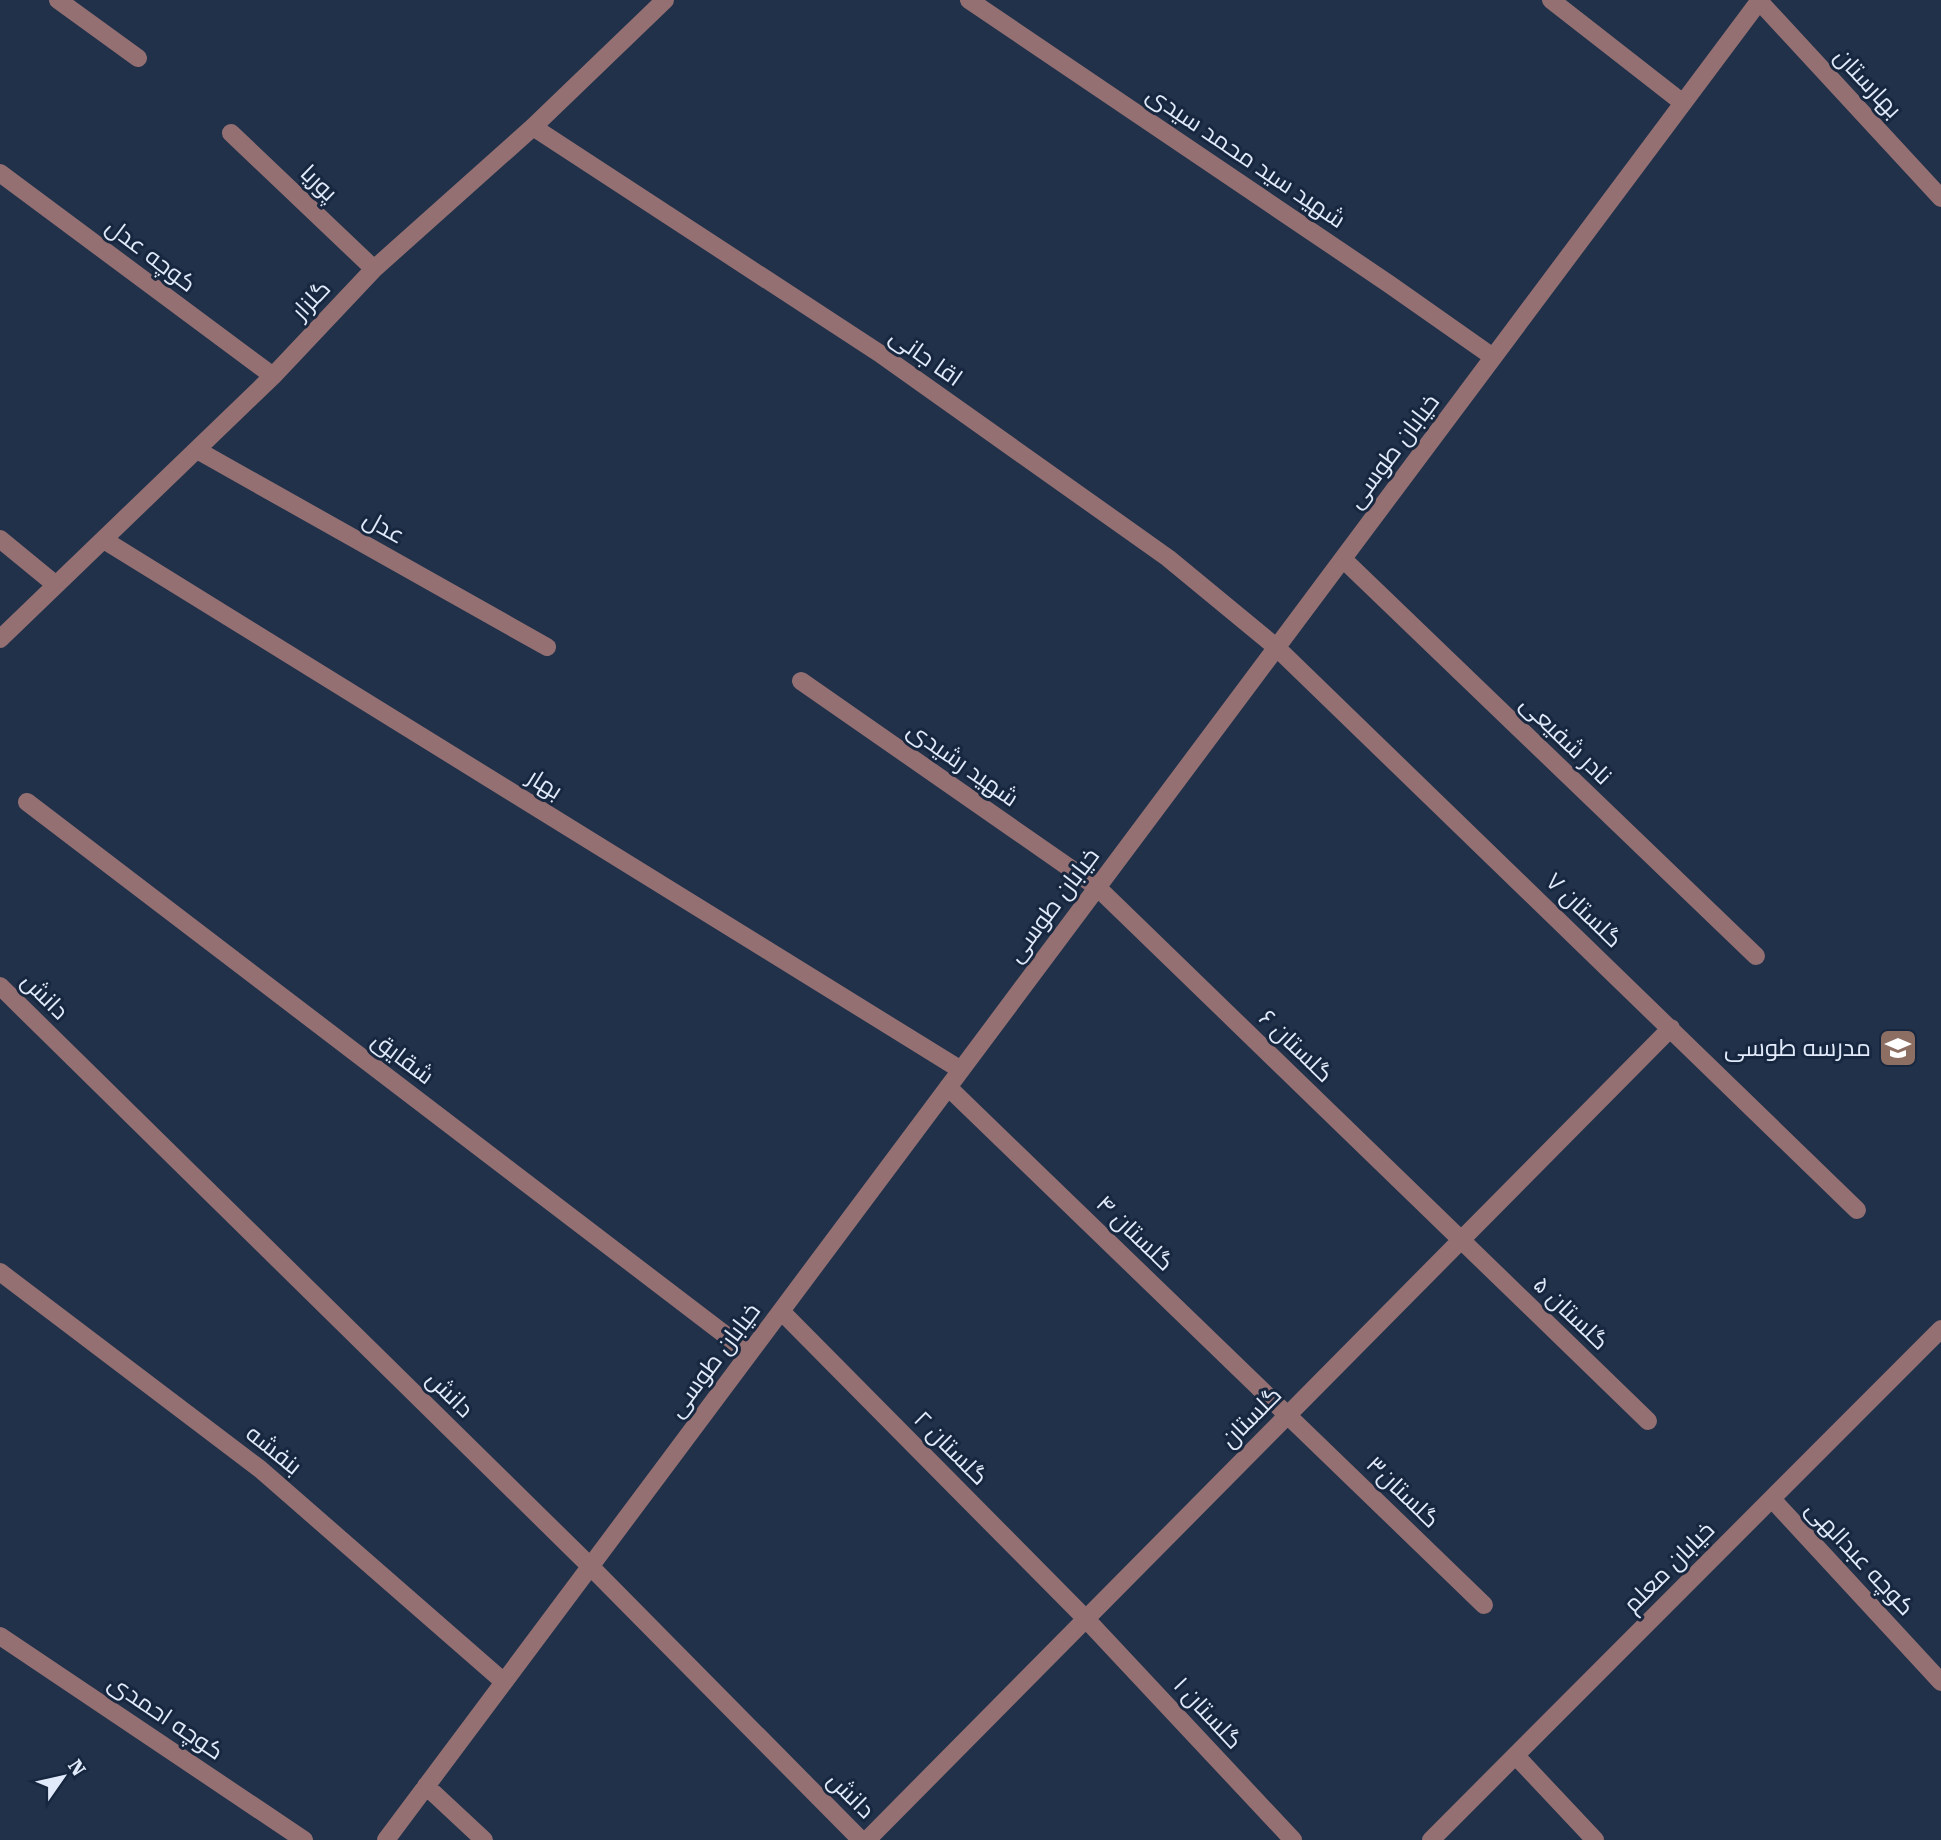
<svg xmlns="http://www.w3.org/2000/svg" width="1941" height="1840" font-family="'Roboto Serif',Cairo,serif">
<style>
.lines{fill:none;stroke-linecap:round;stroke-linejoin:round}
.minor{stroke:#947073;stroke-width:18}
.labels{text-anchor:middle;stroke-width:6;stroke-linejoin:round;paint-order:stroke}
.street-label{font-size:24px;fill:#e0eafa;stroke:#17273f}
.poi-label{font-size:24px;fill:#e0eafa;stroke:#17273f;text-anchor:end}
</style>
<rect width="100%" height="100%" fill="#213149"/>
<g class="lines">
<!-- minor -->
<path class="minor" d="M58,0L138,58
M969,0L1389,284L1493,357
M1551,0L1683,103
M1759,1L1941,198
M533,127L879,353L1168,558L1276,647L1857,1210
M231,133L374,269
M0,173L273,376
M197,450L547,647
M0,539L56,585
M104,540L961,1070
M1343,559L1756,956
M0,639L273,376L374,269L533,127L665,0
M801,681L1097,887L1648,1421
M27,802L749,1353
M0,986L590,1566L861,1840
M948,1087L1484,1605
M0,1272L260,1469L504,1682
M781,1311L1086,1619L1293,1840
M1772,1499L1941,1682
M0,1636L304,1840
M1516,1756L1595,1840
M426,1786L484,1840
M386,1840L1760,0
M867,1840L1671,1028
M1431,1840L1941,1329"/>
</g>
<!-- icons -->
<defs>
<symbol id="school-square" viewBox="-11 -11 22 22"><rect x="-9" y="-9" width="18" height="18" rx="4" fill="#8d6e63" stroke="#17273f"/><path d="M0-5L7-2L0 1L-7-2ZM-4 1L0 2.5L4 1V4Q0 6-4 4Z" fill="#fff"/></symbol>
</defs>
<g fill-rule="evenodd">
<use href="#school-square" x="1876" y="1026" width="44" height="44"/>
</g>
<g class="labels">
<!-- street labels -->
<g class="street-label">
<text transform="translate(1868 83) rotate(47)" y="8">بهارستان</text>
<text transform="translate(1246 157) rotate(34)" y="8">شهید سید محمد سیدی</text>
<text transform="translate(319 183) rotate(44)" y="8">پوریا</text>
<text transform="translate(151 255) rotate(37)" y="8">کوچه عدل</text>
<text transform="translate(311 300) rotate(-47)" y="8">گلزار</text>
<text transform="translate(926 357) rotate(35)" y="8">اقا جانی</text>
<text transform="translate(1393 451) rotate(-53)" y="8">خیابان طوسی</text>
<text transform="translate(384 527) rotate(29)" y="8">عدل</text>
<text transform="translate(1566 740) rotate(44)" y="8">نادر شفیعی</text>
<text transform="translate(963 764) rotate(35)" y="8">شهید رشیدی</text>
<text transform="translate(545 784) rotate(32)" y="8">بهار</text>
<text transform="translate(1053 905) rotate(-53)" y="8">خیابان طوسی</text>
<text transform="translate(1584 910) rotate(44)" y="8">گلستان ۷</text>
<text transform="translate(45 996) rotate(45)" y="8">دانش</text>
<text transform="translate(1296 1046) rotate(44)" y="8">گلستان ۶</text>
<text transform="translate(403 1058) rotate(37)" y="8">شقایق</text>
<text transform="translate(1135 1233) rotate(44)" y="8">گلستان ۴</text>
<text transform="translate(1571 1313) rotate(44)" y="8">گلستان ۵</text>
<text transform="translate(714 1360) rotate(-53)" y="8">خیابان طوسی</text>
<text transform="translate(450 1394) rotate(45)" y="8">دانش</text>
<text transform="translate(1251 1417) rotate(-45)" y="8">گلستان</text>
<text transform="translate(951 1448) rotate(45)" y="8">گلستان ۲</text>
<text transform="translate(274 1450) rotate(39)" y="8">بنفشه</text>
<text transform="translate(1403 1492) rotate(44)" y="8">گلستان۳</text>
<text transform="translate(1860 1558) rotate(47)" y="8">کوچه عبدالهی</text>
<text transform="translate(1669 1567) rotate(-45)" y="8">خیابان معلم</text>
<text transform="translate(1208 1713) rotate(47)" y="8">گلستان ۱</text>
<text transform="translate(166 1717) rotate(34)" y="8">کوچه احمدی</text>
<text transform="translate(851 1795) rotate(45)" y="8">دانش</text>
</g>
<!-- poi labels -->
<g class="poi-label">
<text x="1871" y="1056">مدرسه طوسی</text>
</g>
</g>
<!-- north arrow -->
<g transform="translate(63 1777) rotate(56)" stroke="#17273f" stroke-width="5" paint-order="stroke">
<path d="M0-5L12 26L0 18L-12 26Z" fill="#e0eafa"/>
<text y="-10" font-size="19" font-weight="bold" text-anchor="middle" fill="#e0eafa">N</text>
</g>
</svg>
